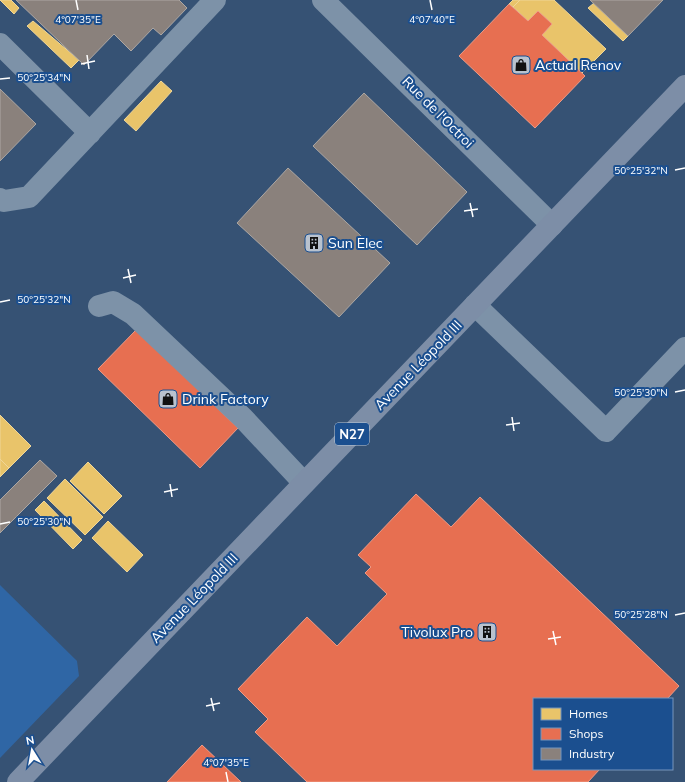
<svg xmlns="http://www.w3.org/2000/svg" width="685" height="782" font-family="Mulish,sans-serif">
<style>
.green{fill:#2f66a5}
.homes{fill:#e9c46a;stroke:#f0d697}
.shops{fill:#e76f51;stroke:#ee9a85}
.industry{fill:#8a817c;stroke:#ada7a3}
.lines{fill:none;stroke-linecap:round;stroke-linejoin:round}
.minor{stroke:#7d92a8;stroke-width:22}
.major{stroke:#7d8ea7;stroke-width:22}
.ticks{fill:none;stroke:#fff;stroke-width:1.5}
.labels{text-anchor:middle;stroke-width:4;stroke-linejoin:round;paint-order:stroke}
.shield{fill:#1b4f8f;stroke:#bbcadd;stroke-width:1}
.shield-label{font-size:13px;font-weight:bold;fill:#fff}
.poi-label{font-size:14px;fill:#fff;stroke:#1b4f8f;text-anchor:start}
.street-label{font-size:14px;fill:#fff;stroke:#1b4f8f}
.ticks-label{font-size:10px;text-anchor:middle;fill:#fff;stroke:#1b4f8f;stroke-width:4;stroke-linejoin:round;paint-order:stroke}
</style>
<rect width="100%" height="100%" fill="#365274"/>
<!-- green -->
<path class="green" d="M0,585L77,661L79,676L0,758Z"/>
<!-- homes -->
<path class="homes" d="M0,0H11L19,8L14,14Z
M513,0H520L513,7L509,4Z
M520,0H554L606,49L582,73L542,35L552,24L538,11L528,21L513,7Z
M594,3L628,36L623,41L588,8Z
M33,21L79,60L71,68L27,26Z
M161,81L172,91L136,131L124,120Z
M0,415L31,446L9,468L0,459Z
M0,459L9,468L0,477Z
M88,462L122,496L104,514L70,481Z
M65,479L103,517L85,535L47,498Z
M44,501L82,540L73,549L35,510Z
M108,521L143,555L127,572L92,538Z"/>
<!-- shops -->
<path class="shops" d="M509,4L528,21L538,11L552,24L542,35L585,76L535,128L459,56Z
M136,330L238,428L200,468L98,369Z
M416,494L451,527L480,497L679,686L667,699H534V769H600L588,782H307L255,732L268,719L238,689L307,617L337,646L387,594L365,573L371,567L358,555Z
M202,745L241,782H167Z"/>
<!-- industry -->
<path class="industry" d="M16,0H179L187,8L161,35L153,28L131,51L114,34L84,65Z
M590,0H663L628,36Z
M0,89L36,124L0,161Z
M364,93L467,192L417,245L313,146Z
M288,168L390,263L339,317L237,223Z
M40,460L57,476L0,533V500Z"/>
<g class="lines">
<!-- minor -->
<path class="minor" d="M323,0L552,225
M0,44L90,133
M0,199L4,201L29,197L215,0
M475,305L606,431L685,348
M99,306L113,302L133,314L243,418L304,483"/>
<!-- major -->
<path class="major" d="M18,782L685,86"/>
</g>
<!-- ticks -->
<path class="ticks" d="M76,0L78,10M430,0L432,10M87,55L89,69M81,64L95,61M0,79L10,78M675,170L685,168M470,203L473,217M464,211L478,209M128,269L131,283M123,278L136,275M0,302L10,300M675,392L685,390M512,417L514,431M506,425L520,423M170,484L172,497M164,492L178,489M0,524L10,522M675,615L685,613M553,631L556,645M548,639L561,637M211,698L214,711M206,706L220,703M226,772L228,782"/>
<!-- icons -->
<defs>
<symbol id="shop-square" viewBox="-11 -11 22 22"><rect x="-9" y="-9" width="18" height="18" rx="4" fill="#b9c2ce" stroke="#1b4f8f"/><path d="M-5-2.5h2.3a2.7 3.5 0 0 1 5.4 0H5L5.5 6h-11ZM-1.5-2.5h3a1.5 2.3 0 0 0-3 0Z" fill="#111"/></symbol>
<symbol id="building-square" viewBox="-11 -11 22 22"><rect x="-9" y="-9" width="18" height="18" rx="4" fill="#b9c2ce" stroke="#1b4f8f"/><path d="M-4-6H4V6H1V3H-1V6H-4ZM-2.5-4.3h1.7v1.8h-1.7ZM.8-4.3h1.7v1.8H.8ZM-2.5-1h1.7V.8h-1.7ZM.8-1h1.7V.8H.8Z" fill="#111"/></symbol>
</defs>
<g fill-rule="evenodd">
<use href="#shop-square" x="510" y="54" width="22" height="22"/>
<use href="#building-square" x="303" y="232" width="22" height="22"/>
<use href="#shop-square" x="157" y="388" width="22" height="22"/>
<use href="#building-square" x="476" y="621" width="22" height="22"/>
</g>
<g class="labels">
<!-- shield labels -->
<rect class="shield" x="335" y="423" width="34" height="22" rx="3"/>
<g class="shield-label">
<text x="352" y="439">N27</text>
</g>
<!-- poi labels -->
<g class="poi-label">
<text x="535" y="70">Actual Renov</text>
<text x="328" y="248">Sun Elec</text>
<text x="182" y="404">Drink Factory</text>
<text x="473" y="637" text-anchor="end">Tivolux Pro</text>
</g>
<!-- street labels -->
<g class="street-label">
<text transform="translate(438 112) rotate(45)" y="5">Rue de l'Octroi</text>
<text transform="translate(418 365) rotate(-46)" y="5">Avenue Léopold III</text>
<text transform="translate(194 598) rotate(-46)" y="5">Avenue Léopold III</text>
</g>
</g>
<g class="ticks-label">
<text x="78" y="23">4°07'35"E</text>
<text x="432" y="23">4°07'40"E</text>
<text x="44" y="81">50°25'34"N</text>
<text x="641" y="174">50°25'32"N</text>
<text x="44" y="303">50°25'32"N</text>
<text x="641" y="396">50°25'30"N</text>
<text x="44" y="525">50°25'30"N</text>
<text x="641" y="618">50°25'28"N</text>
<text x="226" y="766">4°07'35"E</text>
</g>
<!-- legend -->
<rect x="533" y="698" width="140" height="72" fill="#1b4f8f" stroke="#7695bc"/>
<rect x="541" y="708" width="20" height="12" fill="#e9c46a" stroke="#7695bc"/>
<text x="569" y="718" font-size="12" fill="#ffffff">Homes</text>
<rect x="541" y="728" width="20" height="12" fill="#e76f51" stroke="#7695bc"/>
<text x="569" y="738" font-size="12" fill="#ffffff">Shops</text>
<rect x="541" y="748" width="20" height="12" fill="#8a817c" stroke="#7695bc"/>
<text x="569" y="758" font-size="12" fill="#ffffff">Industry</text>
<!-- north arrow -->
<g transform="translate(32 750) rotate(349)" stroke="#1b4f8f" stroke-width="3" paint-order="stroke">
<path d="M0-3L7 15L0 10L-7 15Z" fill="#ffffff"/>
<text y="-6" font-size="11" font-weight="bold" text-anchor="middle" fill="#ffffff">N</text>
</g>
</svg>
